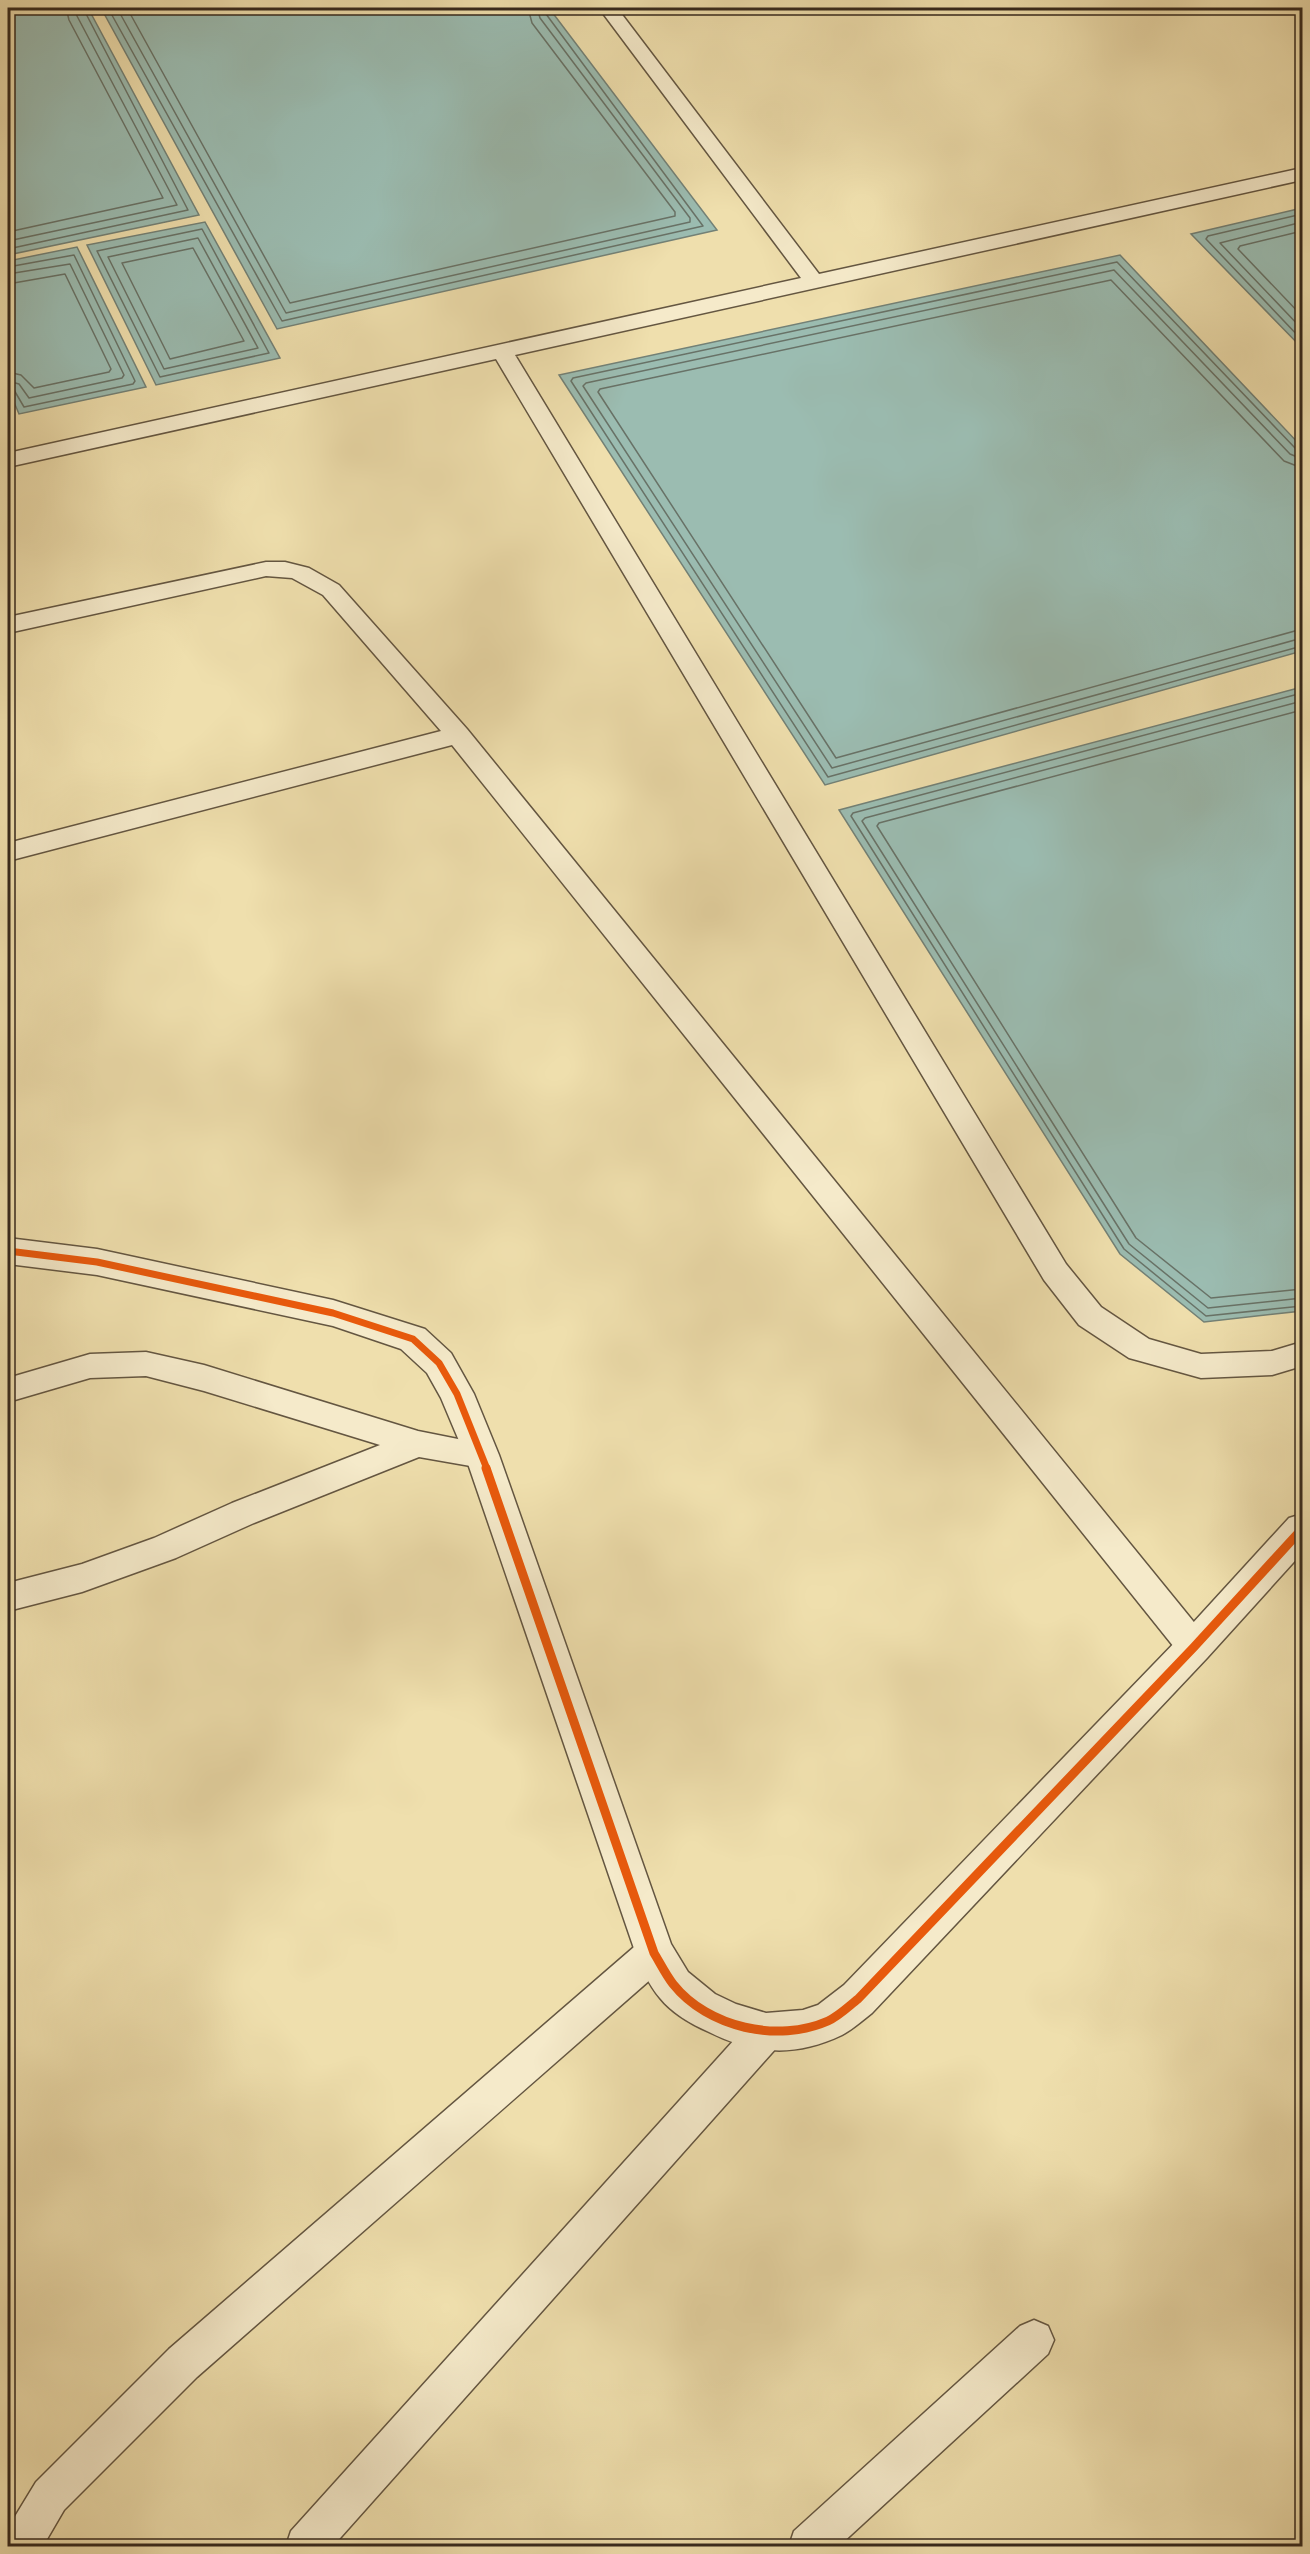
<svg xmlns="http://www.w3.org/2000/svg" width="1310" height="2554" font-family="Vollkorn,serif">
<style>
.water{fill:#9bbcb1;stroke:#738176;stroke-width:1.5}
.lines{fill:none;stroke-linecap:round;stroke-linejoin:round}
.shore{stroke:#687267;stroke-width:1.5}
.service-casing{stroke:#645641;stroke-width:3}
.minor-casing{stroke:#645641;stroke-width:3}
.service{fill:#f5eaca;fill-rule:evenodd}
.minor{fill:#f5eaca;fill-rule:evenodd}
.cycleway-far1-casing{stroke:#f5eaca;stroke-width:10}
.cycleway-casing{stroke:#f5eaca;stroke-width:13}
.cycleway-far1{stroke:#e8590c;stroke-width:7}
.cycleway{stroke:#e8590c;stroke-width:9}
</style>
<rect width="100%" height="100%" fill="#efdfad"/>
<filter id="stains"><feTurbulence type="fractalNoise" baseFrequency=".00333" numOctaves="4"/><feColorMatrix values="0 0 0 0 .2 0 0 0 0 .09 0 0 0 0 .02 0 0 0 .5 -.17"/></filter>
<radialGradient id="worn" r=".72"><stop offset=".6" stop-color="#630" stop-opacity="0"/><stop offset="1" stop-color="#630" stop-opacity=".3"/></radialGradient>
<!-- water -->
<path class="water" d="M8,8H88L199,215L8,255Z
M101,8H549L717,230L277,329Z
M1302,208V348L1191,234Z
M205,222L280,358L156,385L87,245Z
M77,247L146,387L19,414L8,388V261Z
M1120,255L1302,447V651L825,785L559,375Z
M1302,687V1311L1204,1322L1120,1254L839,810Z"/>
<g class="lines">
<!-- shore -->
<path class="shore" d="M108,8L282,321L703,226L546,14L545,8
M117,8L286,313L690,222V218L540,18L537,8
M127,8L290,303L675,216V212L532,23L528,8
M1302,214L1208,236L1206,239L1302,340
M1302,222L1220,243L1302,329
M202,229L269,353L160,377L97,251Z
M1302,231L1240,246L1238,249L1302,316
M8,232L163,198L69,20L66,8
M198,238L258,348L164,369L108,257Z
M8,241L177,205L77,16L75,8
M193,248L244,341L170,359L122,263Z
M8,249L188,210L83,8
M8,267L74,255L135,381L133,384L24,407L14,390L8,388
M8,274L70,264L124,375L122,378L29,398L19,384L8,381
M8,284L65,274L111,369L109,372L34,388L21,375L8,372
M1302,451L1296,449L1117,262L573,378L571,381L828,777L1302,646
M1302,459L1290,454L1114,270L586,383L583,386L832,768L1302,638
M1302,468L1284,461L1111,280L600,389L598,392L836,758L1302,629
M1302,693L853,813L851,816L1124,1249L1206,1316L1302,1306
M1302,701L865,818L862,821L1129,1244L1208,1308L1302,1298
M1302,710L879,823L877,826L1136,1238L1211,1298L1302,1289"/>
<defs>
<path id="service" d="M599,8H617L819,274L1302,168V180L515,355L1066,1264L1101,1307L1149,1339L1201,1354L1272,1351L1302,1342V1366L1272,1375L1201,1378L1140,1361L1129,1358L1079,1325L1044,1280L496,359L8,467V453L801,278Z
M266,562H285L309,568L339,585L467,729L1206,1637L1211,1647L1206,1657L1194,1662L1182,1657L452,745L8,861V843L441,731L323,595L292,578L266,576L8,633V617Z
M146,1352L204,1365L418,1431L493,1446L498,1455L493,1464L482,1468L419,1457L254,1523L176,1558L82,1592L8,1611V1583L82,1564L154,1538L232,1503L380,1445L204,1391L146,1376L90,1378L8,1402V1378L90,1354Z
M654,1936L667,1941L672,1953L667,1965L197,2377L64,2510L43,2546H8V2528L36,2482L169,2349L641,1941Z
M766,2014L779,2019L784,2032L779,2045L333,2546H286L291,2531L753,2019Z
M1034,2320L1048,2326L1054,2340L1048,2354L839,2546H789L794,2531L1020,2326Z"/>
<path id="minor" d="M8,1238L97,1249L333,1300L425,1329L451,1353L474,1394L499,1455L671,1944L688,1972L715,1994L736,2004L766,2013L803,2010L818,2005L844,1985L1181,1636L1289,1518L1302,1514V1553L1207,1658L872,2013C863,2020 853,2029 842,2035C796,2057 755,2055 709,2032C691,2024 672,2013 660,1998C652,1989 646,1977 640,1966L465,1455L441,1398L427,1373L401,1349L333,1326L97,1275L8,1264Z"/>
</defs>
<!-- service casing -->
<use href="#service" class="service-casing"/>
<!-- minor casing -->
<use href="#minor" class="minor-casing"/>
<!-- service -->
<use href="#service" class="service"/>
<!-- minor -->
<use href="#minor" class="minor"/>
<defs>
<path id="cycleway-far1" d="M8,1251L97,1262L333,1313L413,1339L439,1363L457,1394L487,1469"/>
<path id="cycleway" d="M486,1468L654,1953C660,1963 666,1975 673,1984C708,2028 778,2043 828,2021C839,2016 849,2006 858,1999L1194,1647L1302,1529"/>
</defs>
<!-- cycleway-far1 casing -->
<use href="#cycleway-far1" class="cycleway-far1-casing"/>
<!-- cycleway casing -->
<use href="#cycleway" class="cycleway-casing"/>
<!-- cycleway-far1 -->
<use href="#cycleway-far1" class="cycleway-far1"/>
<!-- cycleway -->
<use href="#cycleway" class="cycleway"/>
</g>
<!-- margin -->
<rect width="1310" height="2554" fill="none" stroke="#efdfad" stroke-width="30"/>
<rect x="9" y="9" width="1292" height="2536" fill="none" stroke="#36291d" stroke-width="3"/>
<rect x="15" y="15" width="1280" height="2524" fill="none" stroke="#36291d" stroke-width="1.5"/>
<rect width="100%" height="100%" filter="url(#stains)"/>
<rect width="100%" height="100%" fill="url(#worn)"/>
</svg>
